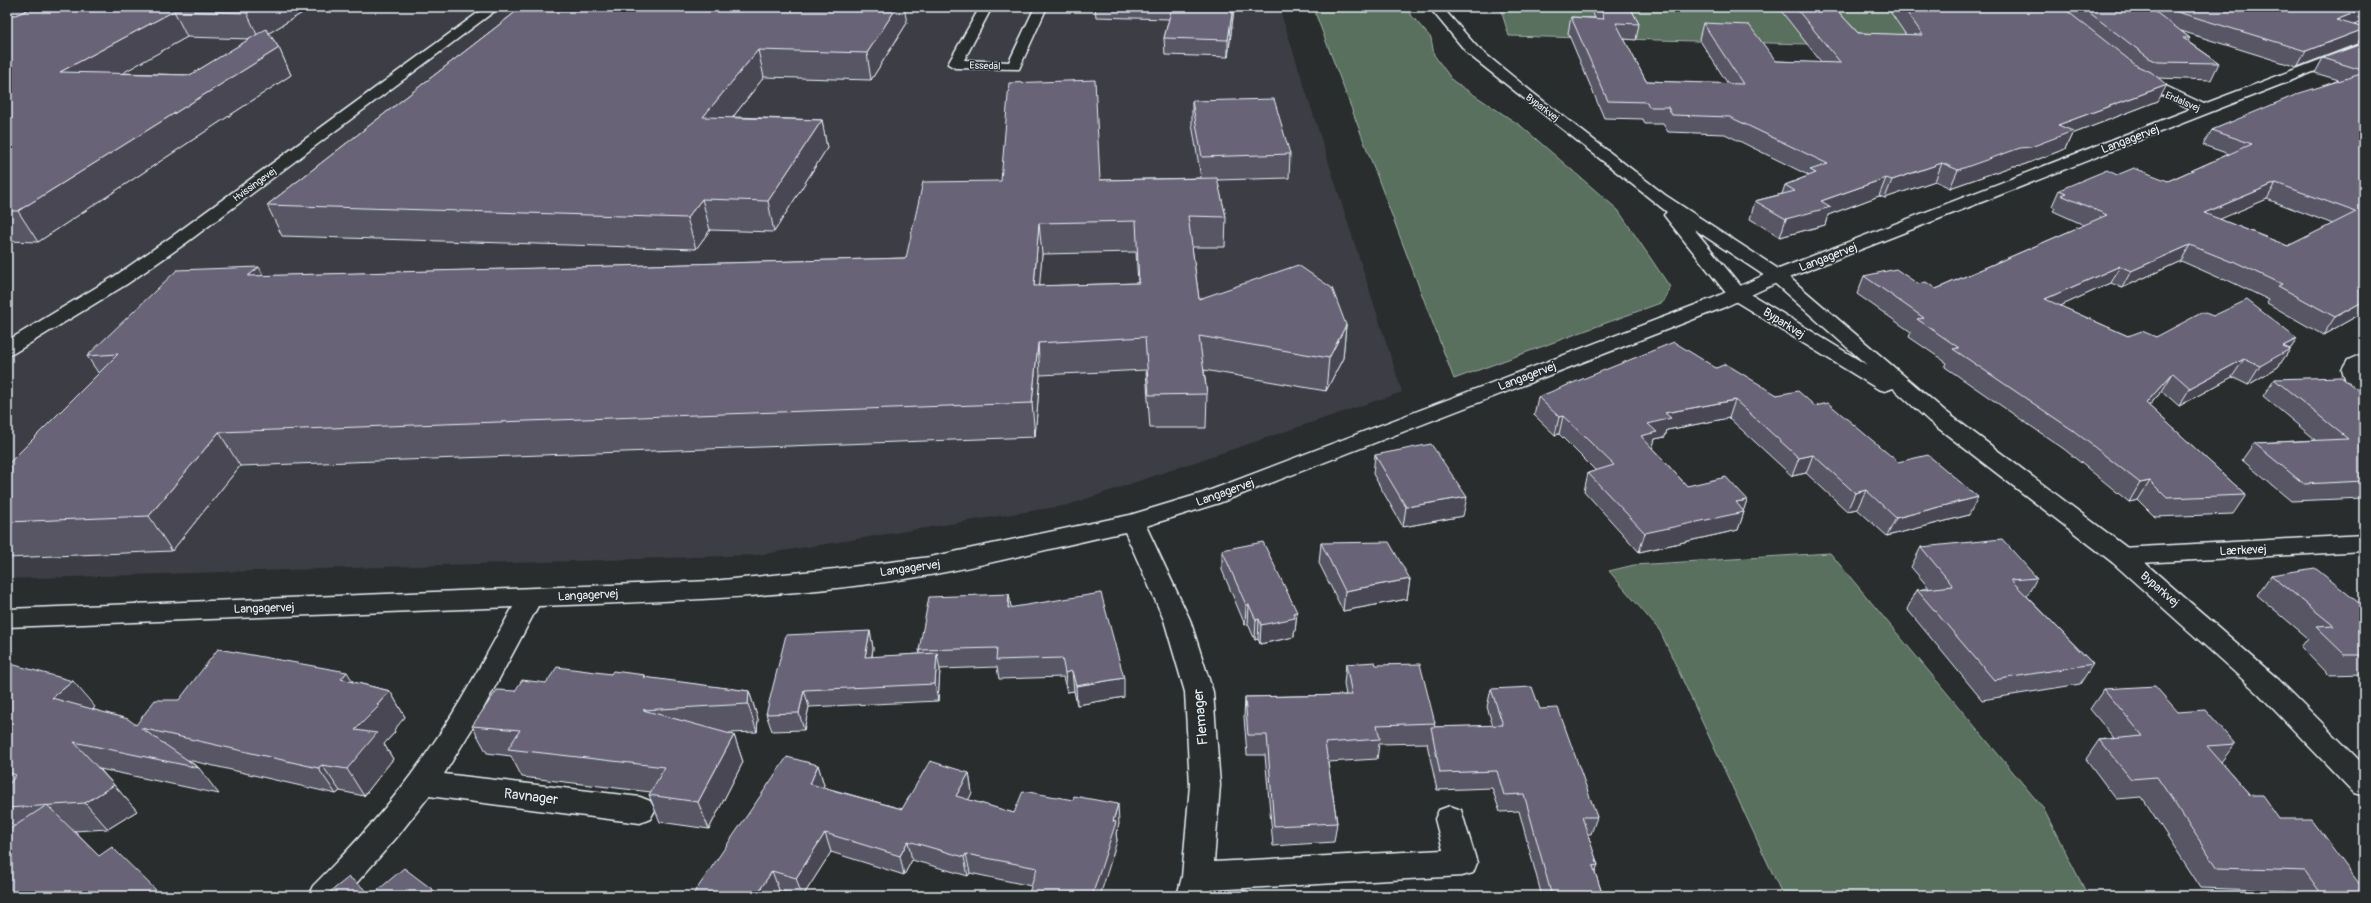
<svg xmlns="http://www.w3.org/2000/svg" width="2371" height="903" font-family="Pangolin,sans-serif">
<style>
.built{fill:#3c3e44}
.green{fill:#59705d;stroke:#a0b0aa}
.lines{fill:none;stroke-linecap:round;stroke-linejoin:round}
.minor-casing{stroke:#e8f1f8;stroke-width:3}
.tertiary-casing{stroke:#e8f1f8;stroke-width:3}
.minor{fill:#2a2d2e;fill-rule:evenodd}
.tertiary{fill:#2a2d2e;fill-rule:evenodd}
.wall{fill:#595665;stroke:#e8f1f8;fill-rule:evenodd}
.shaded-wall{fill:#484653;stroke:#e8f1f8}
.building{fill:#676476;stroke:#e8f1f8;fill-rule:evenodd}
.labels{text-anchor:middle;stroke-width:3;stroke-linejoin:round;paint-order:stroke}
.far-street-label{font-size:10px;fill:#e8f1f8;stroke:#2a2d2e}
.street-label{font-size:12px;fill:#e8f1f8;stroke:#2a2d2e}
.near-street-label{font-size:14px;fill:#e8f1f8;stroke:#2a2d2e}
</style>
<rect width="100%" height="100%" fill="#2a2d2e"/>
<filter id="ink" filterUnits="userSpaceOnUse"><feTurbulence type="fractalNoise" baseFrequency=".025" numOctaves="2"/><feDisplacementMap in="SourceGraphic" scale="8" xChannelSelector="R" yChannelSelector="G"/><feConvolveMatrix kernelMatrix="1 2 1 2 8 2 1 2 1" color-interpolation-filters="sRGB"/></filter>
<g filter="url(#ink)">
<!-- built -->
<path class="built" d="M7,7H1279L1402,392L1068,505L757,555L7,579Z"/>
<!-- green -->
<path class="green" d="M1313,7H1404L1431,38L1434,55L1453,81L1521,126L1618,210L1670,287L1663,302L1454,379Z
M1500,7H1914L1955,48L1509,36Z
M1830,553L2043,808L2088,896H1783L1660,631L1609,571L1634,565Z"/>
<g class="lines">
<defs>
<path id="minor" d="M486,7H500L186,243L127,284L14,353L7,355V341L115,276L174,235Z
M980,7H992L964,60L1009,62L1035,7H1047L1019,69L955,68L948,64Z
M2364,43V52L1783,280L1725,307L1219,503L1146,526L1190,620L1213,692L1220,785L1214,862L1443,850L1435,819L1439,810L1450,806L1461,810L1477,863L1473,873L1462,876L1210,890L1209,896H1177L1182,877L1190,785L1185,692L1164,620L1125,532C1060,546 995,563 930,575C801,597 669,601 538,606L475,724L444,774L640,797L650,801L655,810L650,819L640,823L429,796L397,837L345,896H308L313,886C354,845 393,802 426,754C459,708 485,657 513,607L7,627V609L712,581L835,569L930,557L1130,515L1203,493L1711,299L1771,272L2191,109L2132,81L2130,78L2132,75H2142L2204,104Z
M2364,353L2362,370L2364,396C2351,393 2345,382 2342,370L2348,360Z
M2364,535V551L2121,564L2112,562L2109,556L2112,550L2121,548Z"/>
<path id="tertiary" d="M1429,7H1442L1478,48L1533,93L1665,195L1783,272L1945,411L2130,550L2279,680L2364,765V796L2354,793L2259,694L2112,562L1929,421L1893,388L1885,391L1878,389L1730,298L1667,219L1664,215L1667,212L1468,54ZM1694,229L1771,280L1867,365L1744,290Z"/>
</defs>
<!-- minor casing -->
<use href="#minor" class="minor-casing"/>
<!-- tertiary casing -->
<use href="#tertiary" class="tertiary-casing"/>
<!-- minor -->
<use href="#minor" class="minor"/>
<!-- tertiary -->
<use href="#tertiary" class="tertiary"/>
</g>
<!-- wall -->
<path class="wall" d="M34,7H312L269,33L279,48L291,75L38,242L7,241V15H16ZM187,37L250,39L190,75L122,73Z
M522,7L907,23L871,80L764,77L733,117L822,120L827,148L774,232L710,230L696,249L282,236L267,205Z
M1095,7H1234L1233,17L1228,57L1165,55L1164,38L1169,19L1096,17Z
M1590,7H1630L1639,24L1636,40L1624,39L1646,81L1728,84L1699,39L1703,23L1776,61L1822,63L1778,7H1834L1858,33L1906,35L1887,7H2364L2354,25L2364,28V33L2357,44L2297,67L2181,31L2190,38L2188,41L2219,63L2211,80L2158,78V101L2072,134L2065,149L2023,165L2013,166L1950,188L1935,181L1885,198L1879,196L1828,215L1825,225L1780,237L1750,219L1755,201L1782,194L1785,185L1808,176V175L1725,134L1668,132L1663,124H1645L1643,119L1604,118L1568,33L1571,17L1595,18Z
M2364,43V312L2323,335L2267,303L2269,300L2223,278L2222,279L2181,261L2122,288L2111,283L2060,306L2128,336L2156,337L2213,316L2297,339L2278,367L2248,385L2232,377L2179,406L2162,391L2149,406L2246,495L2233,514L2155,517L2138,500L2129,502L2064,449L1945,367L1947,363L1909,337L1911,332L1857,294L1864,276L1918,284L1936,289L2084,225L2053,211L2055,208L2052,206L2059,190L2117,175L2168,181L2229,154L2203,145L2212,130L2339,80L2315,73L2323,58ZM2267,199L2333,224L2288,246L2219,219Z
M1192,101L1290,154L1289,178L1217,180L1226,217L1225,247H1192L1199,299L1346,325L1343,358L1326,391L1204,370L1207,394L1206,428H1150L1146,370L1040,375L1035,437L240,466L172,551L7,558V465L99,374L87,356L263,276L906,258L1100,180L1201,178L1192,124ZM1136,252L1138,283L1039,286L1042,254Z
M1716,368L1777,395L1815,406L1898,462L1969,515L1887,536L1857,509L1847,511L1806,473L1792,476L1729,418L1667,430L1665,437L1655,439L1652,448L1687,486L1747,500L1743,511L1744,512L1738,530L1639,552L1584,491L1588,473L1596,471L1559,434L1555,435L1534,415L1538,397Z
M2274,379L2364,395V498L2291,501L2242,460L2254,443L2316,440L2263,396Z
M1375,455L1463,516L1403,527L1373,474Z
M1321,543L1410,579L1407,599L1343,611L1319,563Z
M1921,547L2037,578L2027,596L2093,664L2080,684L1982,700L1907,609L1917,590L1929,588L1911,567Z
M1222,550L1297,612L1295,632H1294V637L1260,644L1258,639L1255,640L1248,624L1245,625L1222,570Z
M2271,575L2364,607V674L2328,675L2301,647L2308,638L2257,595Z
M1009,594L1011,608L1124,697L1077,705L1074,691L1067,692L1063,677L999,679L997,667L940,669L938,701L809,707L804,730L772,731L766,714L870,631L873,648L872,657L920,654L919,650Z
M7,663L95,707L92,709L136,725L179,700L353,682L390,691L405,717L394,730L395,732L384,744L393,759L364,796L340,791L336,794L188,760L199,768L219,794L100,769L137,811L108,829L74,831L99,856L162,896L14,826L7,819Z
M1346,664L1376,665L1435,723L1434,727L1493,726L1487,707L1491,689L1540,709L1597,817L1591,834H1587L1598,865L1595,872L1603,896H1538L1539,893H1541L1519,811L1500,812L1492,788L1437,790L1427,744L1428,743L1379,744L1377,759L1328,762L1337,823L1334,842L1273,846L1265,755H1247L1244,717L1245,697L1346,695L1344,684Z
M611,674L645,675L646,678L749,691L758,719L757,732L729,733L734,735L743,762L709,829L660,822L649,795L651,792L522,777L511,756L487,753L472,726L515,691L546,683Z
M2104,689L2178,712L2235,744L2221,762L2250,795L2279,819L2364,896H2290L2287,891L2201,888L2142,797L2116,799L2086,759L2099,740L2114,738L2090,709Z
M818,765L824,785L823,787L902,809L969,773L972,793L968,800L1014,813L1119,824L1116,833L1117,841L1031,886L970,873L968,876L912,860L904,875L831,852L803,896H798L779,890L692,896Z"/>
<!-- shaded-wall -->
<path class="shaded-wall" d="M257,7H312L259,39L247,13Z
M897,7H904L907,23L871,80L867,53Z
M1233,7H1234L1233,17L1228,57V40Z
M2364,9V21L2328,35L2336,20Z
M174,11L187,37L76,99L60,72Z
M2364,29V33L2357,44L2297,67L2306,51Z
M279,48L291,75L38,242L18,211Z
M758,50L764,77L711,145L703,117Z
M2167,85L2158,101L2072,134L2065,149L2023,165L2013,166L1950,188L1958,170L2058,125Z
M822,120L827,148L774,232L768,201Z
M1942,163L1935,181L1885,198L1892,180Z
M1886,178L1879,196L1828,215L1825,225L1780,237L1786,219L1821,201Z
M2276,183L2267,199L2195,230L2204,213Z
M702,199L710,230L696,249L687,218Z
M1039,223L1042,254L1037,318L1034,286Z
M2190,245L2181,261L2122,288L2131,271Z
M2120,266L2111,283L2036,317L2045,299Z
M259,267L275,298L248,276Z
M2364,301V312L2323,335L2335,317Z
M1346,325L1343,358L1326,391L1329,358Z
M2297,339L2278,367L2248,385L2260,366L2283,346Z
M1038,343L1040,375L1035,437L1032,403Z
M2244,359L2232,377L2179,406L2190,388Z
M2173,373L2162,391L2135,421L2146,403Z
M1735,400L1729,418L1667,430L1665,437L1655,439L1652,450L1641,436L1648,424L1665,413Z
M1563,416L1559,434L1555,435L1559,417Z
M219,432L240,466L172,551L149,516Z
M1813,455L1806,473L1792,476L1799,458Z
M2150,481L2138,500L2129,502L2140,483Z
M1866,490L1857,509L1847,511L1855,493Z
M1467,497L1463,516L1403,527L1406,507Z
M1978,497L1969,515L1887,536L1896,518Z
M1747,500L1743,512H1744L1738,530L1639,552L1645,533L1736,502Z
M1410,579L1407,599L1343,611L1345,591Z
M1009,594L1012,613L1008,608Z
M1246,605H1249L1248,624L1245,625Z
M1297,612L1295,632H1294V637L1260,644L1261,625Z
M1259,619L1258,639L1255,640L1256,620Z
M870,631L873,648L869,674L865,657Z
M937,653L940,670L938,701L935,684Z
M1072,671L1074,691L1067,692L1065,673Z
M347,672L363,698L341,679Z
M1124,678V697L1077,705L1076,686Z
M73,681L95,707L74,725L52,698Z
M804,690L809,707L804,730L799,713Z
M390,691L405,717L394,730L395,732L384,744L393,759L364,796L347,769L355,730Z
M749,691L758,719L757,732L748,704Z
M734,735L743,762L709,829L698,802Z
M322,765L340,791L336,794L318,768Z
M818,765L824,785L816,803L810,784Z
M969,773L972,793L960,816L956,796Z
M114,785L137,811L108,829L85,803Z
M1118,804L1119,824L1116,833L1117,841L1100,896H1092Z
M825,833L831,852L803,896H802L796,878Z
M908,841L912,860L904,875L900,856Z
M966,854L970,873L968,876L964,857Z
M772,871L779,890L775,896H756Z"/>
<!-- building -->
<path class="building" d="M34,7H257L247,13L174,11L60,72L190,75L266,29L279,48L18,211H7V15H16Z
M522,7H897L867,53L758,50L703,117L822,120L768,201L702,199L687,218L267,205Z
M1172,7H1233L1228,40L1164,38Z
M1600,7H1630L1639,24L1616,23L1646,81L1743,84L1703,23L1749,25L1776,61L1841,63L1795,7H1834L1858,33L1923,35L1903,7H2062L2137,66L2151,72L2167,85L2058,125L2073,131L2031,147L2020,148L1958,170L1942,163L1892,180L1886,178L1821,201L1831,207L1786,219L1755,201L1795,191L1785,185L1816,173L1810,170L1828,164L1730,117L1672,115L1668,107H1649L1647,102L1608,101L1571,17L1604,19Z
M2082,7H2149L2190,38H2183L2219,63L2158,62L2149,58Z
M2161,7H2364V9L2336,20L2364,28V29L2306,51Z
M2364,43V69H2358L2323,58Z
M2364,73V301L2335,317L2278,286L2282,284L2233,261L2232,262L2190,245L2131,271L2120,266L2045,299L2128,336L2142,331L2156,337L2203,312L2213,316L2247,300L2297,339L2283,346L2290,349L2260,366L2244,359L2190,388L2173,373L2146,403L2246,495L2167,498L2150,481L2140,483L2074,431L1953,349L1959,348L1917,319L1924,318L1864,276L1896,269L1918,284L1926,282L1936,289L2107,215L2061,195L2066,193L2059,190L2107,170L2117,175L2134,168L2168,181L2252,144L2212,130L2300,93ZM2276,183L2356,212L2288,246L2204,213Z
M1095,80L1100,180L1217,178L1226,217L1188,216L1199,299L1298,265L1332,288L1346,325L1329,358L1199,336L1207,394L1149,395L1145,337L1038,343L1032,403L219,432L149,516L7,522V465L118,354L87,356L177,270L259,267L248,276L906,258L923,182L1001,181L1009,83ZM1136,221L1139,283L1034,286L1039,223Z
M1274,99L1290,154L1202,157L1192,101Z
M1674,342L1716,368L1726,364L1777,395L1798,391L1815,406L1828,403L1898,462L1928,455L1978,497L1896,518L1866,490L1855,493L1813,455L1799,458L1735,400L1665,413L1671,418L1648,424L1657,432L1641,436L1687,486L1726,477L1747,500L1736,502L1744,512L1645,533L1588,473L1614,465L1563,416L1559,417L1538,397Z
M2341,377L2364,395V481L2304,484L2254,443L2348,439L2274,379Z
M1431,444L1467,497L1406,507L1375,455Z
M2002,539L2037,578L2011,580L2093,664L1994,680L1917,590L1953,586L1921,547Z
M1263,542L1297,612L1293,613L1295,618L1261,625L1259,619L1256,620L1249,605H1246L1222,550Z
M1389,542L1410,579L1345,591L1321,543Z
M2315,568L2364,607V655H2345L2316,627L2334,626L2271,575Z
M1101,593L1124,678L1076,686L1072,671L1065,673L1062,658L996,660L997,648L919,650L929,597L1009,594L1008,608Z
M870,631L865,657L937,653L935,684L804,690L799,713L766,714L786,635Z
M218,649L347,672L341,679L390,691L377,705L379,706L355,730L377,733L347,769L322,765L318,768L141,728L199,768L74,742L114,785L85,803L7,808V787L16,775L7,772V663L73,681L52,698L128,719L136,725L155,700H179Z
M1375,662L1376,665L1420,664L1435,723L1377,725L1380,739L1325,743L1337,823L1274,826L1267,735H1248L1245,697L1352,695L1346,664Z
M557,667L611,674L613,671L645,675L644,677L749,691L748,704L643,710L734,735L698,802L649,795L665,767L508,749L520,730L472,726L497,690L515,691L522,680L546,683Z
M2155,686L2178,712L2205,710L2235,744L2207,746L2250,795H2262L2279,819H2311L2364,890V896H2323L2305,871L2218,868L2157,777L2131,779L2099,740L2143,736L2104,689Z
M1532,687L1540,709L1558,708L1597,817H1582L1598,865L1593,866L1603,896H1540L1539,893H1551L1524,794L1504,795L1497,771L1440,773L1431,727L1503,725L1491,689Z
M787,757L818,765L810,784L902,809L930,761L969,773L956,796L1014,813L1023,791L1073,800L1074,796L1118,804L1113,821L1116,822L1092,896H1028L1037,868L966,854L964,857L908,841L900,856L825,833L796,878L772,871L756,896H692Z
M47,805L99,856L112,847L162,896H7V831Z
M404,868L441,896H325L349,877L372,895Z
M1243,890L1264,896H1241Z"/>
</g>
<g class="labels">
<!-- far-street labels -->
<g class="far-street-label">
<text transform="translate(985 65) rotate(2)" y="4">Essedal</text>
<text transform="translate(2183 101) rotate(23)" y="4">Erdalsvej</text>
<text transform="translate(1543 107) rotate(37)" y="4">Byparkvej</text>
<text transform="translate(254 184) rotate(-36)" y="4">Hvissingevej</text>
</g>
<!-- street labels -->
<g class="street-label">
<text transform="translate(2130 139) rotate(-21)" y="4">Langagervej</text>
<text transform="translate(1828 257) rotate(-21)" y="4">Langagervej</text>
<text transform="translate(1784 323) rotate(32)" y="4">Byparkvej</text>
<text transform="translate(1527 376) rotate(-21)" y="4">Langagervej</text>
<text transform="translate(1225 492) rotate(-20)" y="4">Langagervej</text>
<text transform="translate(2243 550) rotate(-3)" y="4">Lærkevej</text>
<text transform="translate(910 568) rotate(-8)" y="4">Langagervej</text>
<text transform="translate(2160 589) rotate(41)" y="4">Byparkvej</text>
<text transform="translate(588 595) rotate(-3)" y="4">Langagervej</text>
<text transform="translate(264 608) rotate(-2)" y="4">Langagervej</text>
</g>
<!-- near-street labels -->
<g class="near-street-label">
<text transform="translate(1200 717) rotate(-95)" y="5">Flemager</text>
<text transform="translate(531 796) rotate(7)" y="5">Ravnager</text>
</g>
</g>
<!-- margin -->
<rect width="2371" height="903" fill="none" stroke="#2a2d2e" stroke-width="24"/>
<rect x="12" y="12" width="2347" height="879" fill="none" stroke="#e8f1f8" stroke-width="1.5" filter="url(#ink)"/>
</svg>
